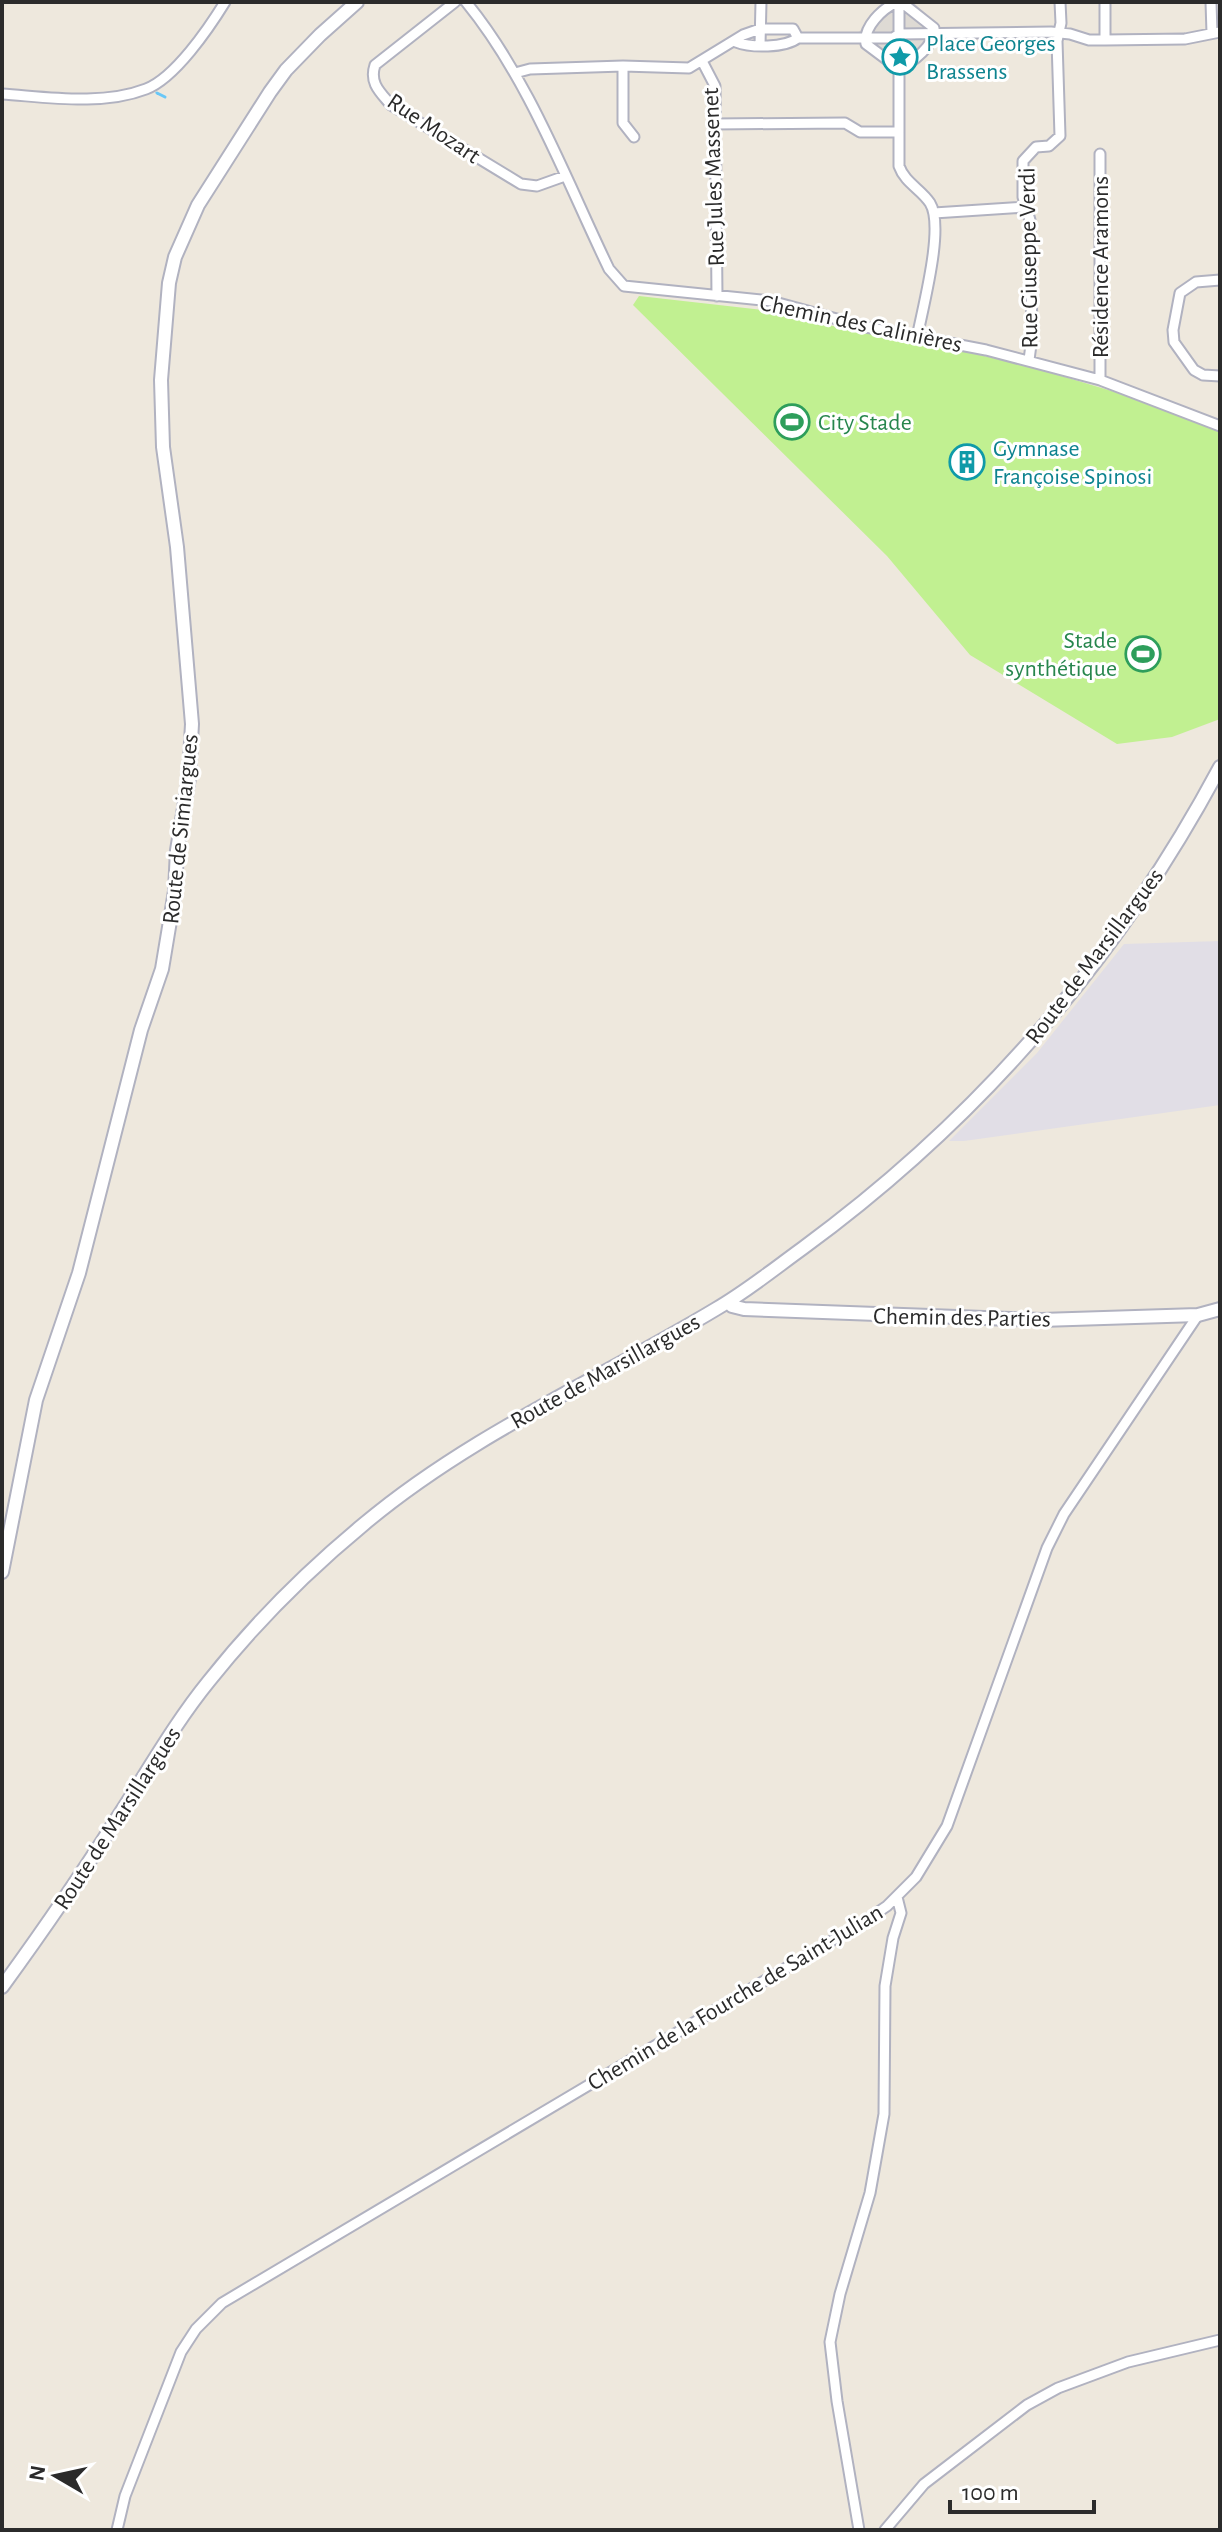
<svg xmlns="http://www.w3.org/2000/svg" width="1222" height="2532" font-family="'Alegreya Sans',sans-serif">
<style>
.industrial{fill:#e1dee6}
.pitch{fill:#c1f091}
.plaza{fill:#dedad4}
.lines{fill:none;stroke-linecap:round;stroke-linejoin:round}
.stream{stroke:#69c7f7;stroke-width:3}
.street-casing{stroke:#b1b2c0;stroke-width:13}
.secondary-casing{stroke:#b1b2c0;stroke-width:16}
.street{stroke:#fff;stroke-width:9}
.secondary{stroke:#fff;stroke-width:12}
.labels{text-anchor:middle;stroke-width:6;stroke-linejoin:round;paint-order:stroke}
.culture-label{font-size:24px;fill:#0d838f;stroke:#fff;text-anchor:start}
.street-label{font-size:24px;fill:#2b2b2b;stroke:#fff}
.leisure-label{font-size:24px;fill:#27864d;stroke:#fff;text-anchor:start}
</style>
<rect width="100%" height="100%" fill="#eee8dd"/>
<!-- industrial -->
<path class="industrial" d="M1220,941V1105L964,1141H949L1037,1053L1124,944Z"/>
<!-- pitch -->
<path class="pitch" d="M639,296L763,310L855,331L942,346L1035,368L1115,392L1220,432V719L1172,737L1117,744L970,655L887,556L633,305Z"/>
<!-- plaza -->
<path class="plaza" d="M887,2H913L945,32L901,78L855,36Z"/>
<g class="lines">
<!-- stream -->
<path class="stream" d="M157,93L165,97"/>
<defs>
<path id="street" d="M455,2L375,65C369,83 380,92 391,105L521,184L537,186L565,176
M466,2C529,79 566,180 609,269L624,286L771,301L866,327L986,350L1100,380L1220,426
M897,2C882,9 863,27 866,44L898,68
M899,2V166C905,183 921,189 930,203C945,227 922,310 917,338
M1105,2V40
M1211,2L1212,33
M736,42C751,48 785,48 798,38H893L899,34L1051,32L1070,34L1089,40H1105L1185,39L1220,32
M760,45L761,2
M702,61L715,86L717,296
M623,66V123L634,137
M898,68C913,63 936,44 934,28L901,2
M515,73L530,69L623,66L689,68L743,35L760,29H793L798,38
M2,94C47,97 102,106 146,89C175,78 209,28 225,2
M714,124L845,123L860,132H899
M1100,154V380
M934,213L1025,207
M1220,280L1196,282L1180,293L1173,330L1174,342L1194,370L1203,375L1220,376
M1029,360L1032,337L1030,220L1023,197V161L1036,147L1049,146L1060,136L1057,41L1061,23L1060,2
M117,2530L125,2496L181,2352L196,2329L222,2303L865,1921L887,1906L916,1877L947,1826L1047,1548L1064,1514L1198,1315
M859,2530L837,2401L830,2342L840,2294L870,2193L884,2114L885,1986L893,1938L901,1913L897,1897
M885,2530L924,2484L1027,2405L1058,2388L1128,2362L1220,2340"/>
<path id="secondary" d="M728,1302L732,1306L744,1309L1041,1320L1198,1315L1220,1309
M2,1572L36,1400L79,1273L141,1030L162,969L175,891L177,850L189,778L192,724L177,547L163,447L161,380L169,283L175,257L198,205L270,92L286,70L320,35L357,2
M2,1987C42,1932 80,1877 116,1820C147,1773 174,1724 209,1681C255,1623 307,1571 364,1524C470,1435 598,1380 716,1309C747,1291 774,1269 803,1248C979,1119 1117,960 1220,767"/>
</defs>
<!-- street casing -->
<use href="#street" class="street-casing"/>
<!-- secondary casing -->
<use href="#secondary" class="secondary-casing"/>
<!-- street -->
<use href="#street" class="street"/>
<!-- secondary -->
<use href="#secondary" class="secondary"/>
</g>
<!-- icons -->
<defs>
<symbol id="sight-ring" viewBox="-11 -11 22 22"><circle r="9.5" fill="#fff" stroke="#0f9aa8" stroke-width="1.5"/><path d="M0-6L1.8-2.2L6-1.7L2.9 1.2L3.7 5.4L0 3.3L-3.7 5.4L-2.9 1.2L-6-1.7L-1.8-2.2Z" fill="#0f9aa8"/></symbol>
<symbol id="stadium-ring" viewBox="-11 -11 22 22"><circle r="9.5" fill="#fff" stroke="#2e9e5b" stroke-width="1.5"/><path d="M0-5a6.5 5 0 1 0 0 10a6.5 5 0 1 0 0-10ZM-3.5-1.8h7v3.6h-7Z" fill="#2e9e5b"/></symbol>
<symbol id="building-ring" viewBox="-11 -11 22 22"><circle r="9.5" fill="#fff" stroke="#0f9aa8" stroke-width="1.5"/><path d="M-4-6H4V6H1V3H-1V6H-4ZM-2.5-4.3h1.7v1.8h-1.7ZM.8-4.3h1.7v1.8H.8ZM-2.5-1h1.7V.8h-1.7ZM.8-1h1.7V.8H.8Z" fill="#0f9aa8"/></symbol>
</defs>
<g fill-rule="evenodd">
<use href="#sight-ring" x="880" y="37" width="40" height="40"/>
<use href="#stadium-ring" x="772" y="402" width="40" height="40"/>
<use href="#building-ring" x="947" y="442" width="40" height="40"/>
<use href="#stadium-ring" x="1123" y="634" width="40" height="40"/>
</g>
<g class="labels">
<!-- culture labels -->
<g class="culture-label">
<text x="926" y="51">Place Georges<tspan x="926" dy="28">Brassens</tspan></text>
<text x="993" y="456">Gymnase<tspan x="993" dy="28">Françoise Spinosi</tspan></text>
</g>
<!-- street labels -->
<g class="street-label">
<text transform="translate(434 128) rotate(34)" y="8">Rue Mozart</text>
<text transform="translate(713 177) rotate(-92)" y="8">Rue Jules Massenet</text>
<text transform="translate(1028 258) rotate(-91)" y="8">Rue Giuseppe Verdi</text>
<text transform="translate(1100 267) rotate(-90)" y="8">Résidence Aramons</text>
<text transform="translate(861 323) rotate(12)" y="8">Chemin des Calinières</text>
<text transform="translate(180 829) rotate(-84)" y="8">Route de Simiargues</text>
<text transform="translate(1094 956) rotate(-53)" y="8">Route de Marsillargues</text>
<text transform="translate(962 1317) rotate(1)" y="8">Chemin des Parties</text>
<text transform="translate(605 1371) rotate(-29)" y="8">Route de Marsillargues</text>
<text transform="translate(117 1818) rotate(-57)" y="8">Route de Marsillargues</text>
<text transform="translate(735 1997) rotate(-31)" y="8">Chemin de la Fourche de Saint-Julian</text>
</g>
<!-- leisure labels -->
<g class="leisure-label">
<text x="818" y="430">City Stade</text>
<text x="1117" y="648" text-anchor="end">Stade<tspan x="1117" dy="28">synthétique</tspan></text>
</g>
</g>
<!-- border -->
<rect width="1222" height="2532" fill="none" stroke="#2b2b2b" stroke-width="8"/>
<!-- north arrow -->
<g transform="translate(56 2476) rotate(279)" stroke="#ffffff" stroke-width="6" paint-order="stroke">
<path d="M0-6L14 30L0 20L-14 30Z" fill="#2b2b2b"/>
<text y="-12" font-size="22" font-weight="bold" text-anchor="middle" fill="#2b2b2b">N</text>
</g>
<!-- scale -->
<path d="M950 2500v12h144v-12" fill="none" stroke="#2b2b2b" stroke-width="4"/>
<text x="962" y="2500" font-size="24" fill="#2b2b2b" stroke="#ffffff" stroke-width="6" paint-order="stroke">100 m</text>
</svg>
